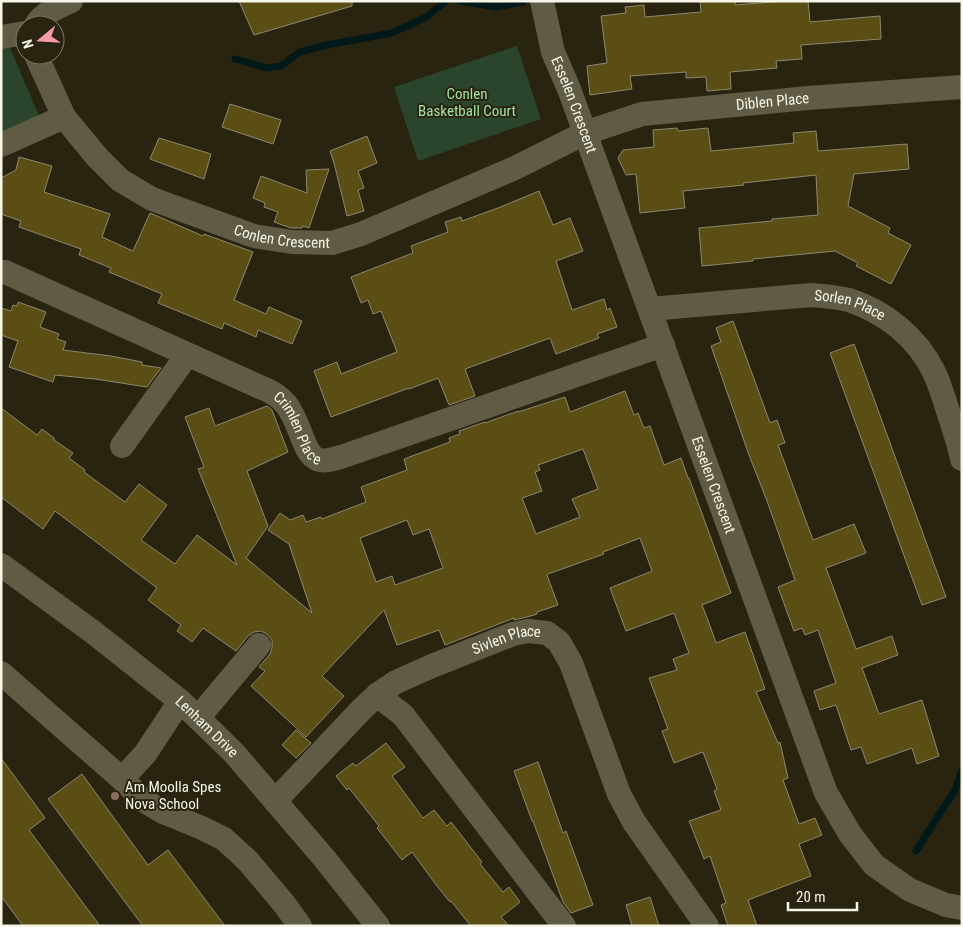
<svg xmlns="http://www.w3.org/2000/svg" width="963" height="927" font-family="'Roboto Condensed',sans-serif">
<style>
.green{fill:#2b452c}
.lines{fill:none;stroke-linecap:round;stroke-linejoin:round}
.stream{stroke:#02191a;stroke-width:7}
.building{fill:#5b4e14;stroke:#8d8770;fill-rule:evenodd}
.minor{stroke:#605b45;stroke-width:24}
.education-dot{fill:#8d6e63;stroke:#292410;stroke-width:2}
.labels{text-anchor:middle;stroke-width:4;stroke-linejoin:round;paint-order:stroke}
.park-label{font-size:15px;fill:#a1e1a3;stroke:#292410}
.street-label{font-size:15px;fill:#f7f5e8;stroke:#292410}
.poi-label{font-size:15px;fill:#f7f5e8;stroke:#292410;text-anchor:start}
</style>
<rect width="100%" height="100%" fill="#292410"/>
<!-- green -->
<path class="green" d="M7,41L40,118L1,135V43Z
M517,46L541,119L418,161L394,87Z"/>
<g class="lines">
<!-- stream -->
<path class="stream" d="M459,1L496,7L523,2
M235,59L267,68L281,66L300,52L322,46L392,33L426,17L446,1
M916,851L955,790L962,770"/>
</g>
<!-- building -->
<path class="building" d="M239,1H352V6L254,35Z
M700,1H735V5L784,1H808L810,22L880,16L881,39L801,45L802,59L776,61L777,68L730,72L731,89L707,91L706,77L686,78V72L630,76L632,89L590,95L587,66L607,63L601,16L626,13L625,7L644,5L645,17L701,12Z
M230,104L281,120L273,144L222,127Z
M677,128L678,131L708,128L711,151L794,143L793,133L816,131L818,151L907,144L909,169L854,174L848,206L890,228L888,233L911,245L891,284L856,266L858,263L835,251L753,259V261L702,266L699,228L772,221V219L818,215L816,175L743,183L744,185L683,191L685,208L640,213L636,174L626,175L618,158L623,150L654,147L653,130Z
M367,136L377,163L358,171L364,188L358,190L364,211L347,216L334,163L330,151Z
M159,138L211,154L204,179L150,159Z
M19,157L52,166L44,192L110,214L102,237L133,251L150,213L203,236L204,234L253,252L234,300L266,314L269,307L302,321L292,344L258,330L256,337L224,323L222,329L158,303L162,294L109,272L111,268L79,255L81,249L19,227L21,221L1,214V178L16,170Z
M329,169L309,228L303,226L302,228H291L274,222L278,212L264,207L265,203L253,198L261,176L307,193L306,170Z
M539,191L553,225L570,218L583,251L556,261L572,310L604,299L607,310L610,308L617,327L597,334L599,338L556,354L550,338L465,369L475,396L449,405L438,378L409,389V388L331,417L314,371L337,362L341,374L397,352L381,311L373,314L368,300L361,303L351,277L413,253L411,246L448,232L445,222L461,217L462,221L498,208Z
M18,302L46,312L40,327L59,334L57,339L66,342L63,350L111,356L142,362V365L161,368L147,387L95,379L55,375L53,382L9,367L18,341L1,335V308L11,311L13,305L17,306Z
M733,321L770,423L777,420L785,443L778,445L813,540L854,524L866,553L826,568L856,649L892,636L898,655L862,668L879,714L922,700L939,756L917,764L912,748L867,764L861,747L851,750L836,705L820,710L814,691L836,683L818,630L805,635L802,628L794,631L778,587L795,580L767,501L749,455L711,346L721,342L716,328Z
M854,344L946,597L922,605L830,353Z
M625,391L634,415L638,413L644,428L650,426L664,465L681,458L688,478H689L731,593L702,605L709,623L716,643L745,632L765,689L756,692L778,743L780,742L788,778L783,780L799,824L815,818L822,835L799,844L811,876L748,900L757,926H728L721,905L726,903L710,856L704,859L689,821L721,810L714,791L717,789L703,752L674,763L662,731L668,729L649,678L677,670L673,659L689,653L674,613L626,631L610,588L652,571L640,538L603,552L604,554L548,574L547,575L558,605L537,612V614L527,617L514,620V618L445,645L439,630L397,645L384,610L322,676L344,696L306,737L251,686L265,671L259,667L270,654L272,648V640L267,634L261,631L254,632L248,636L236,651L203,628L192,642L177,631L181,625L148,600L157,588L83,532L55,511L43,529L1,497V408L37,435L42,429L54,438V440L73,453L69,458L85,470L84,472L125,502L139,484L167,505L141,540L175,564L197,535L237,565L198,469L204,467L185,417L209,408L215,426L267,406L272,410L288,452L247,471L268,526L246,558L312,613L289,544L268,530L280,513L290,520L303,515L306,522L321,517L322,519L366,502L361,487L407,470L404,459L450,442L449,438L460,434L459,431L485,422V423L518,411V412L565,397L570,412ZM583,449L598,489L572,499L580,517L536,534L522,498L542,491L535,472L540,470L538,465ZM407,520L413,535L429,529L443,568L395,585L392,576L376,582L360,538Z
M296,730L311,743L296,758L282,745Z
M386,743L405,767L392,776L423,818L434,810L447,826L451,822L482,862L480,864L503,892L509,887L520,902L501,917L509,926H471L451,901L450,902L437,886L412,852L402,860L377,828L379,826L349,788L347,790L336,776L353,763L356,766Z
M1,758L45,818L29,830L100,926H23L1,896Z
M538,762L563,833L566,831L593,905L571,913L563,902L533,821H532L514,771Z
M82,774L148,865L168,850L225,926H143L48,799Z
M650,897L659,926H632L626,905Z"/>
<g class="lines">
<!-- minor -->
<g class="minor">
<path id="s1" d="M542,1L553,52L569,89L826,793L850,834L874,865L910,890L946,905L962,908"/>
<path d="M36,25C43,13 58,7 71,1"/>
<path d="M1,37L25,33"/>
<path id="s2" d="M36,55L64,117L97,157L120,180L152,199L254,236L292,242L332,243L361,234L515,168L585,133L642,114L808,98L962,87"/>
<path d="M1,145L64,117"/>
<path id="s3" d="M1,272H5L260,387C290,398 293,415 304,442C306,447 310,455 315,458C322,463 333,459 341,457L663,345"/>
<path id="s4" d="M650,309L811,295C824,296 836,297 849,300C885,312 917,337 934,372C940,385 944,398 948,411C953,427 959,443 962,459"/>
<path d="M122,446L187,355"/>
<path id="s5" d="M1,565L93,632L180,701L198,718L234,753L324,858L378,926"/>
<path d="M1,673L122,779L145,754L180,701"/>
<path d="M377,695L403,715L564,926"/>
<path d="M198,718L259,645"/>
<path d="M122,779L143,800L163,812L202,828L224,839L248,861L285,905L300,926"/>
<path id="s6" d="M275,801L362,709L377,695L396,682L432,666L513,634L528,631L547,633L559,642L571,663L619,794L634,822L707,926"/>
</g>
</g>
<!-- markers -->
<circle class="education-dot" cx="115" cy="796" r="5"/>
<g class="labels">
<!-- park labels -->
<g class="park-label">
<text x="467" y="99">Conlen<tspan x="467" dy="17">Basketball Court</tspan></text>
</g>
<!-- street labels -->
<g class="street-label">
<text dy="5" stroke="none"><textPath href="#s2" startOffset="844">Diblen Place</textPath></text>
<text dy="5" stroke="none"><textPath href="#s1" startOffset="109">Esselen Crescent</textPath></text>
<text dy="5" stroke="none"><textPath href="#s2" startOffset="326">Conlen Crescent</textPath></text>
<text dy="5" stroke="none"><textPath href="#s4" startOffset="202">Sorlen Place</textPath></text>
<text dy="5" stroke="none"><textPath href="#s3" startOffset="342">Crimlen Place</textPath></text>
<text dy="5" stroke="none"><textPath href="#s1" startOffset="514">Esselen Crescent</textPath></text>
<text dy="5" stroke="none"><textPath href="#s6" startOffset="289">Sivlen Place</textPath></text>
<text dy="5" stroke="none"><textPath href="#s5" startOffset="262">Lenham Drive</textPath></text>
</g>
<!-- poi labels -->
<g class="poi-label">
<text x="125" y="792">Am Moolla Spes<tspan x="125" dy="17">Nova School</tspan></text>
</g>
</g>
<!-- border -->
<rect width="963" height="927" fill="none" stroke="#f7f5e8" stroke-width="5"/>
<!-- north arrow -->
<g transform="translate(40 40) rotate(252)"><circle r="24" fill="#292410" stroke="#7b7866"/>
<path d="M0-4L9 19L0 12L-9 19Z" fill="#f49aa6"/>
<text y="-8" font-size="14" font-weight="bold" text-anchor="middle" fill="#f7f5e8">N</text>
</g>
<!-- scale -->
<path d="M788 902v8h69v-8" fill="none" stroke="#f7f5e8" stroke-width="2.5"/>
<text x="796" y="902" font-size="15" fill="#f7f5e8" stroke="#292410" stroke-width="4" paint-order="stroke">20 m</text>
</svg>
